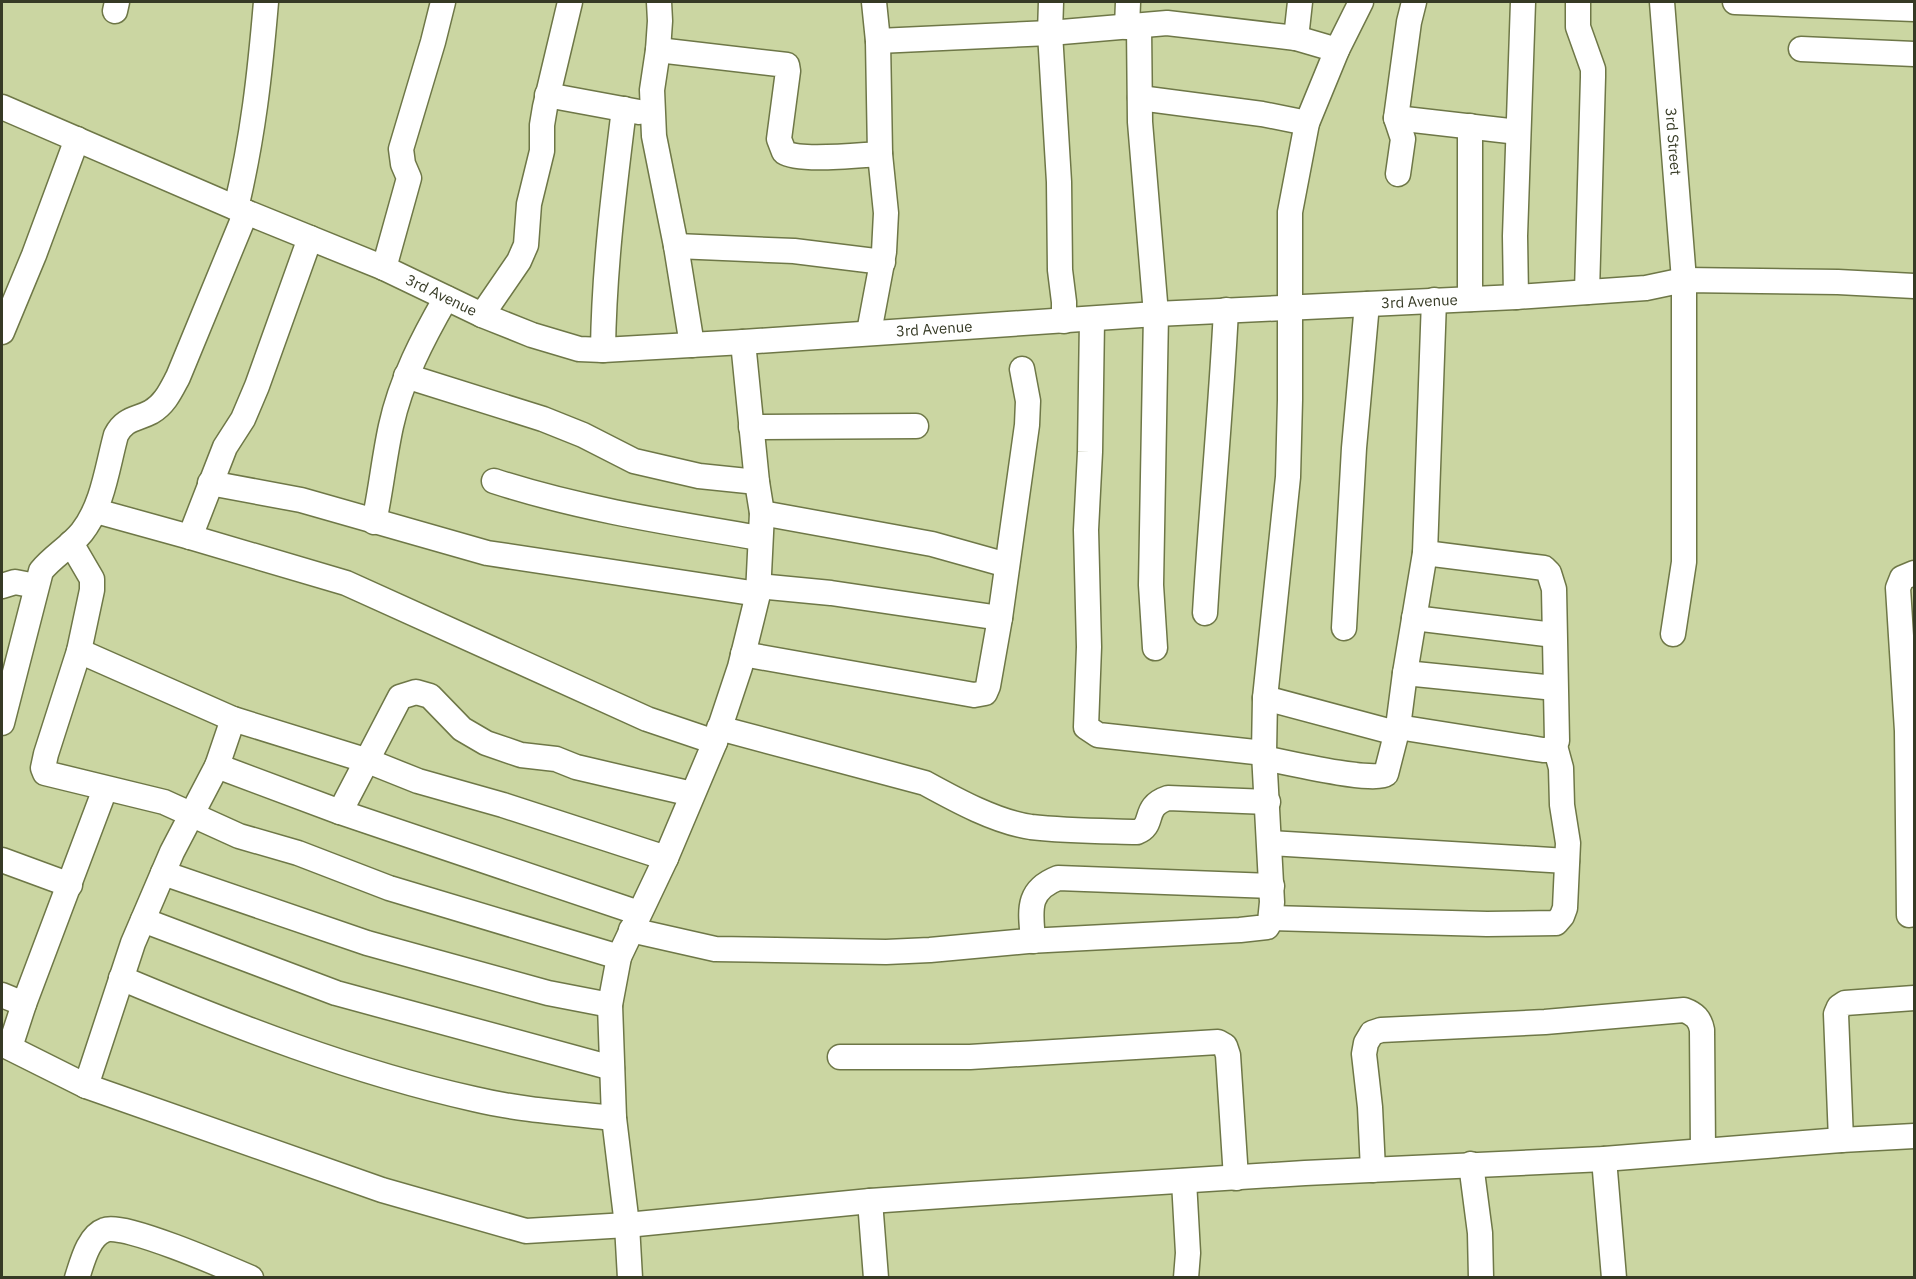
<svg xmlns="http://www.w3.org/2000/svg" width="1916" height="1279" font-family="'IBM Plex Sans',sans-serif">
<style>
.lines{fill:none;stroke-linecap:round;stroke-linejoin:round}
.minor-casing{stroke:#6e7747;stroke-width:27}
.minor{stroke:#fff;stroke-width:24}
.labels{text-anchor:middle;stroke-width:5;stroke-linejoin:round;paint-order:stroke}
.street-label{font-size:15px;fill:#363a25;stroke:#cbd6a2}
</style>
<rect width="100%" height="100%" fill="#cbd6a2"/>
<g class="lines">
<defs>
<g id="minor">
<path d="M659,2L660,21L658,50L652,90L654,136L676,246L692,345"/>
<path d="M1051,2L1050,33L1059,182L1060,270L1064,302V321"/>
<path d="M1578,2V27L1593,69V77L1587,292"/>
<path id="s1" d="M1662,2L1684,280V562L1673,634"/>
<path d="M1735,2L1914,9"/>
<path d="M115,11L117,2"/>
<path d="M1139,26L1140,122L1156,314L1151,585L1155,648"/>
<path d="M1127,27L1128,2"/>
<path d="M1296,38L1300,2"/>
<path d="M878,41L1050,33L1167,23L1296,38L1337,50"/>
<path d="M1801,49L1914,54"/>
<path d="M658,50L787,65L788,71L779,139L784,152C799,162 859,155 880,154"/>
<path d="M547,95L639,112"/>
<path d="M1140,98L1262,114L1307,123"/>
<path id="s2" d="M2,107L236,208L384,268L482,315L532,335L579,349L603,350L743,342L1156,314L1516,297L1646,288L1684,280L1838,282L1914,286"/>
<path d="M1396,118L1518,132"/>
<path d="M1470,126V299"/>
<path d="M1398,174L1403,139L1396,118L1409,22L1414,2"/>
<path d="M236,208C253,137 260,73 266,2"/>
<path d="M676,246L794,251L883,262"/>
<path d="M384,268L409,178L403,164L401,149L433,42L443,2"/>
<path d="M1516,297L1515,236L1523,2"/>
<path d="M482,315L519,261L526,245L529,204L542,151V125L545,107L570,2"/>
<path d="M1092,320L1090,452L1086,530L1089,647L1086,727L1098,735L1264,753"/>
<path d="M2,332L34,255L77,139"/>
<path d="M869,332L884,252L886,213L880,154L878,41L874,2"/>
<path d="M603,350C604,269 614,190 624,109"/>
<path d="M406,376L543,419L583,435L634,461L699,476L757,482"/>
<path d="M751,427L916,426"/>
<path d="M494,481C580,509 671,523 760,538"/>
<path d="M210,483L301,500L487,553L758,594"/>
<path d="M96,511L190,537L346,583L647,719L715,742"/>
<path d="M762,513L932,544L1007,565"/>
<path d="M374,522C381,490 384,458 391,426C401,380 423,338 446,298"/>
<path d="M190,537L225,447L243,419L257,386L310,238"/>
<path d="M71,543L92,579V590L79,651L46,754L43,768L45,773L164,802L239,836L298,853L389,888L619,957"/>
<path d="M2,586L15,582L36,586"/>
<path d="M758,586L831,593L1000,618"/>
<path d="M1205,613C1211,512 1221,411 1226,310"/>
<path d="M1414,618L1554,635"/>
<path d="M1344,628L1354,448L1367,304"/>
<path d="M79,651L233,719L368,761L418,781L503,805L666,858"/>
<path d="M743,654L974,695L985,693L988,686L1000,618L1027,425L1028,401L1022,369"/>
<path d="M1405,673L1555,688"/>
<path d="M1265,698L1396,733"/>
<path d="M2,723L41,571C53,556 70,547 82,532C103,505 107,468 116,435C125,418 136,420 151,412C165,404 171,390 178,377L246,212"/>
<path d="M1398,727L1543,750H1551L1557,741L1554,589L1549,573L1544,568L1425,553"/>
<path d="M719,728L925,783C956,800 996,822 1031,827C1066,831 1102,831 1137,832C1156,825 1141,807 1168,798L1268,802"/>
<path d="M1264,758C1284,762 1374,783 1386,774L1398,727L1405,673L1425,553L1434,300"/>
<path d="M217,766L340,812L639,913"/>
<path d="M340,812L400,697L416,692L430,696L462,729L486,743L521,755L556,759L576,767L692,794"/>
<path d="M1270,843L1567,861"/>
<path d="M2,860L70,885"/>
<path d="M163,873L367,943L548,993L610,1005"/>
<path d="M1909,915L1907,731L1898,588L1902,578L1914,573"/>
<path d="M1271,918L1487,924L1556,923L1562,916L1565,908L1568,843L1562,805L1561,768L1555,746"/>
<path d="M143,920L336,993L612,1068"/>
<path d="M631,930L715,949L886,952L930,950L1028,941L1240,930L1267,927L1270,922L1272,902L1264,753L1265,698L1288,477L1290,400V212L1307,123L1337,50L1361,2"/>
<path d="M1033,941C1031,912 1025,891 1058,878L1272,886"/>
<path d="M121,978C235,1026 353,1072 474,1099C520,1110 568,1113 614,1118"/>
<path d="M2,995L24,1004"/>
<path d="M2,1044L86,1086L382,1190L526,1231L627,1225L870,1201L971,1194L1305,1173L1604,1159L1841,1140L1914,1136"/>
<path d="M10,1047L24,1004L105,789"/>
<path d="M840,1057H970L1218,1042L1225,1046L1228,1055L1236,1178"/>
<path d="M86,1086L133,943L172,852L217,766L233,719"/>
<path d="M1841,1140L1836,1014L1839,1007L1845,1003L1914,998"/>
<path d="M1604,1159L1614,1278"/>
<path d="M1471,1164L1480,1233L1481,1278"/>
<path d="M1373,1170L1370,1107L1364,1054L1366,1043L1372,1033L1381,1030L1545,1022L1684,1010C1695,1014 1700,1019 1702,1030L1703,1150"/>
<path d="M1184,1181L1188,1253L1186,1278"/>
<path d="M870,1201L876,1278"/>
<path d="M77,1278C82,1263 88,1236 105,1230C123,1222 228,1268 251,1278"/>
<path d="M630,1278L627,1225L614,1118L610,1005L619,957L666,858L715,742L740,667L758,594L762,513L757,482L743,342"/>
</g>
</defs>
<!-- minor casing -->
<use href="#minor" class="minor-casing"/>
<!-- minor -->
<use href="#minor" class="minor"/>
</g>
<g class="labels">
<!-- street labels -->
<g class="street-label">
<text dy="5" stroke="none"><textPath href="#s1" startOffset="140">3rd Street</textPath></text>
<text dy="5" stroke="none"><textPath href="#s2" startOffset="478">3rd Avenue</textPath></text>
<text dy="5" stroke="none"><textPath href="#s2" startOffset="1468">3rd Avenue</textPath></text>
<text dy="5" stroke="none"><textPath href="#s2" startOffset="982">3rd Avenue</textPath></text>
</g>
</g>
<!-- border -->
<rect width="1916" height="1279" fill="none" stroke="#363a25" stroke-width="6"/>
</svg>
